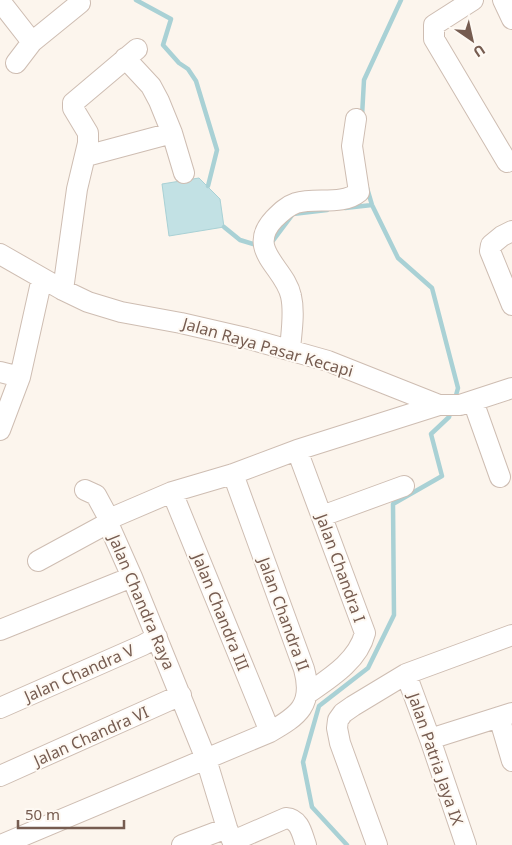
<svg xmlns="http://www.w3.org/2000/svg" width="512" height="845" font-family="'Noto Sans',sans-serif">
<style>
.water{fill:#c2e1e4;stroke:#a9d1d5}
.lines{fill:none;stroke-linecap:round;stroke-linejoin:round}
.stream{stroke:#a9d1d5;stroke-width:4.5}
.minor-casing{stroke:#cebdb2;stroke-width:22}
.minor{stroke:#fff;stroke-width:20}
.labels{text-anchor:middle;stroke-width:4;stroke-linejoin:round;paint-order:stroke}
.street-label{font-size:16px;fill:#765c50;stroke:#fef9f3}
</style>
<rect width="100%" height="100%" fill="#fcf5ed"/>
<!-- water -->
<path class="water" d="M199,178L220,199L224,227L169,236L162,184Z"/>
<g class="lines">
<!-- stream -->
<path class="stream" d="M136,0L171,19L163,45L179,63L188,69L196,81L217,150L208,186
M362,116L364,80L401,0
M367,188L372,205L398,258L432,288L458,388L455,399
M345,208L372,205
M224,227L240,240L260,246
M272,242L293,214L327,210
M347,845L312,807L303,762L319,706L368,668L394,615L393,504L442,476L431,434L449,417L451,411"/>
<defs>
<path id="minor" d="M473,0L434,25V39L507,162
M503,0L512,19
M0,1L32,42L16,63
M32,42L80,3
M172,133L184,173
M86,156L172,133L159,101L151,86L125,58
M512,231L502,236L491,245L490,251L512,305
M0,254L63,290L88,302L121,312L181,323L246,338L328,361L439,405H460L512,388
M63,290L77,189L88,143V133L73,108V103L137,49
M290,350C291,334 295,313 291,296C285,267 245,250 274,219C281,212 287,206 296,203C316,197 342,206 359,192L352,146L356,119
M0,372L20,377
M473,401L500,477
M0,430L20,377L42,278
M297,450L365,633C358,661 330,678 307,694
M85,490L96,495L109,519
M172,492L270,732
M322,516L404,486
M109,519L108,523L132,577L206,759L227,828L234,845
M109,519L172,492L233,474L297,450L439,405
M38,561L108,523
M0,630L132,577
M406,674L430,739L466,845
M0,708L143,645L157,637
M499,717L512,761
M430,739L512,713
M0,776L181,695
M233,841L286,818C300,819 302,834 306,845
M1,845L270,732C298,716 314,705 304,669L233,474
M182,845L227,828
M377,845L340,743L337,728L338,720L343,713L353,706L406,674L512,635"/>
</defs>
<!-- minor casing -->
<use href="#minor" class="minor-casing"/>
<!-- minor -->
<use href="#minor" class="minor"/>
</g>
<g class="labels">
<!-- street labels -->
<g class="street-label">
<text transform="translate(268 347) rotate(16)" y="6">Jalan Raya Pasar Kecapi</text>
<text transform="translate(341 568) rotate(70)" y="6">Jalan Chandra I</text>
<text transform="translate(142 602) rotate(67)" y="6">Jalan Chandra Raya</text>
<text transform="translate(221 612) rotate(68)" y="6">Jalan Chandra III</text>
<text transform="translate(284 614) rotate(70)" y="6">Jalan Chandra II</text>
<text transform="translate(79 673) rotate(-24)" y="6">Jalan Chandra V</text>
<text transform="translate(91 736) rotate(-24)" y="6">Jalan Chandra VI</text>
<text transform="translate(436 759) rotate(71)" y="6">Jalan Patria Jaya IX</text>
</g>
</g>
<!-- north arrow -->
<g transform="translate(472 40) rotate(146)" stroke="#fef9f3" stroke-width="4" paint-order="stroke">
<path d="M0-4L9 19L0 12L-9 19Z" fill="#765c50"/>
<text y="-8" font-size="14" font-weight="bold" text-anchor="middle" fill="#765c50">U</text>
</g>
<!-- scale -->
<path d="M18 820v8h106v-8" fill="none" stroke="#765c50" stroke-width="2.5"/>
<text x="25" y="820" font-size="15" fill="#765c50" stroke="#fef9f3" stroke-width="4" paint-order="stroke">50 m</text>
</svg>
